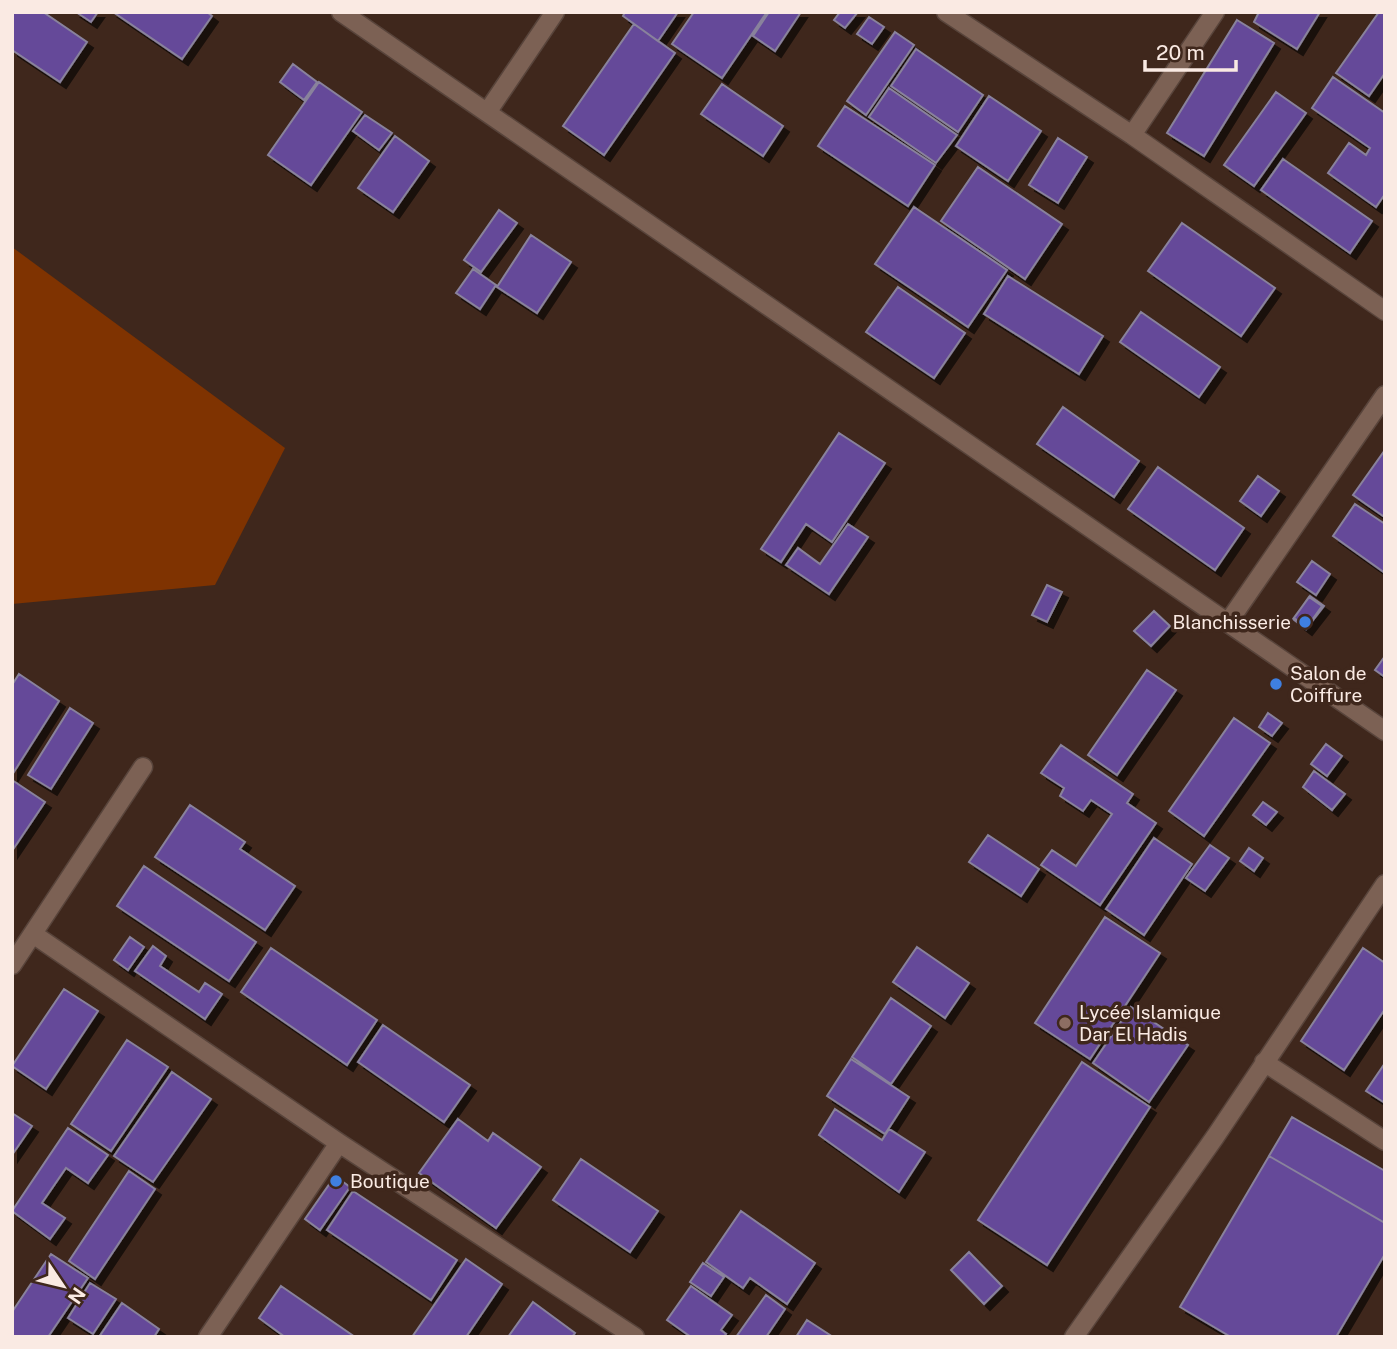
<svg xmlns="http://www.w3.org/2000/svg" width="1397" height="1349" font-family="'Public Sans',sans-serif">
<style>
.green{fill:#7f3301}
.building{fill:#654a99;stroke:#89829c;stroke-width:2;filter:url(#shadow)}
.lines{fill:none;stroke-linecap:round;stroke-linejoin:round}
.minor-casing{stroke:#58443b;stroke-width:21}
.minor{stroke:#7c6154;stroke-width:18}
.shop-dot{fill:#3f7fe0;stroke:#3f271c;stroke-width:2.5}
.education-dot{fill:#8d6e63;stroke:#3f271c;stroke-width:2.5}
.labels{text-anchor:middle;stroke-width:7;stroke-linejoin:round;paint-order:stroke}
.poi-label{font-size:19px;fill:#faeae3;stroke:#3f271c;text-anchor:start}
</style>
<defs>
<filter id="shadow"><feDropShadow dx="6" dy="6" stdDeviation="0" flood-color="#0009"/></filter>
</defs>
<rect width="100%" height="100%" fill="#3f271c"/>
<!-- green -->
<path class="green" d="M12,247L285,448L215,585L12,604Z"/>
<!-- building -->
<path class="building" d="M12,12H43L87,42L60,82L12,50Z
M76,12H98L91,22Z
M113,12H207L212,16L182,59Z
M625,12H678L658,41L623,16Z
M694,12H767L722,78L672,44Z
M769,12H801L775,51L753,36Z
M840,12H858L845,28L834,20Z
M1259,12H1320L1297,49L1254,22Z
M1379,12H1385V73L1369,96L1336,73Z
M869,17L884,27L872,44L857,34Z
M1237,20L1274,43L1204,156L1167,133Z
M634,24L675,53L604,155L563,126Z
M895,32L914,45L866,115L847,101Z
M916,49L983,95L958,132L891,86Z
M293,64L317,82L304,100L280,82Z
M1333,77L1385,113V194L1376,207L1328,173L1349,143L1366,155L1370,148L1312,108Z
M319,82L362,112L311,185L268,155Z
M722,84L783,126L763,156L701,114Z
M889,88L957,135L936,163L869,117Z
M1276,92L1306,113L1254,186L1224,165Z
M989,96L1041,131L1008,181L956,146Z
M845,106L935,165L908,206L818,146Z
M365,115L392,133L379,150L353,131Z
M395,136L429,161L393,212L358,188Z
M1058,138L1087,157L1058,203L1029,185Z
M1283,159L1372,221L1350,253L1261,190Z
M978,167L1062,224L1025,279L941,221Z
M914,207L1007,270L968,327L875,264Z
M499,210L517,223L481,272L464,260Z
M1182,223L1275,288L1241,336L1148,271Z
M531,235L571,262L537,313L497,287Z
M473,269L496,285L480,309L456,293Z
M1008,276L1103,336L1079,374L984,314Z
M898,287L965,333L934,378L866,332Z
M1141,312L1220,367L1199,397L1120,342Z
M1063,407L1139,461L1114,497L1037,444Z
M839,433L885,463L832,542L806,524L781,562L761,549Z
M1385,450V514L1383,516L1353,495Z
M1158,467L1244,528L1215,570L1128,509Z
M1258,476L1279,491L1261,516L1240,501Z
M1355,504L1385,524V573L1333,536Z
M848,524L868,537L829,594L786,565L798,548L820,564Z
M1312,561L1330,574L1316,595L1297,582Z
M1047,585L1062,592L1047,622L1032,615Z
M1310,596L1324,606L1306,629L1293,619Z
M1309,597L1322,606L1307,627L1294,618Z
M1154,611L1170,626L1151,646L1134,631Z
M1385,656V677L1375,670Z
M1147,670L1176,690L1117,775L1088,755Z
M19,674L59,701L12,775V685Z
M70,708L93,723L51,789L28,775Z
M1268,713L1282,723L1272,736L1259,727Z
M1234,718L1270,743L1204,836L1169,811Z
M1326,744L1342,756L1327,776L1311,764Z
M1061,745L1133,794L1127,803L1156,823L1100,905L1041,865L1052,850L1076,866L1112,814L1091,800L1083,811L1060,796L1064,788L1041,773Z
M1314,771L1345,794L1332,810L1303,787Z
M12,780L45,802L12,851Z
M1263,802L1277,812L1266,825L1253,815Z
M190,805L245,842L240,849L295,886L265,930L155,857Z
M988,835L1039,869L1021,896L969,862Z
M1154,838L1192,864L1144,935L1106,909Z
M1210,845L1229,858L1205,891L1186,878Z
M1249,848L1263,858L1254,871L1240,861Z
M144,866L256,942L229,981L117,906Z
M1105,917L1160,953L1090,1059L1035,1023Z
M130,937L144,947L128,970L114,960Z
M153,946L166,956L160,966L199,992L205,983L222,994L205,1019L135,971Z
M917,947L969,983L945,1018L893,982Z
M271,948L377,1020L347,1065L241,992Z
M1363,948L1385,963V1009L1344,1070L1301,1041Z
M64,989L98,1011L46,1089L12,1066Z
M891,998L931,1026L891,1084L852,1057Z
M1131,1007L1188,1045L1149,1102L1093,1063Z
M383,1025L470,1085L444,1122L358,1062Z
M127,1040L168,1067L111,1151L71,1124Z
M851,1059L909,1097L885,1134L827,1096Z
M1082,1062L1150,1107L1047,1265L978,1220Z
M1385,1063V1103L1366,1091Z
M172,1072L211,1099L153,1182L114,1156Z
M835,1109L882,1140L889,1129L925,1152L899,1192L819,1135Z
M12,1113L32,1126L12,1155Z
M1292,1117L1385,1171V1223L1269,1156Z
M458,1119L488,1141L493,1133L541,1167L496,1228L419,1173Z
M68,1128L108,1155L88,1183L66,1168L42,1203L65,1218L50,1239L12,1211Z
M1269,1156L1385,1223V1254L1336,1337H1231L1180,1307Z
M581,1159L658,1211L630,1252L553,1200Z
M129,1171L155,1189L95,1279L69,1261Z
M335,1176L350,1187L320,1230L305,1219Z
M353,1191L457,1260L431,1300L327,1230Z
M741,1211L815,1263L787,1304L750,1278L743,1288L706,1262Z
M969,1252L1002,1286L984,1304L951,1270Z
M51,1254L88,1278L48,1337H12V1312Z
M466,1259L502,1284L466,1337H412Z
M703,1263L724,1277L711,1296L690,1282Z
M90,1283L116,1299L93,1334L68,1318Z
M281,1286L355,1337H285L259,1318Z
M691,1286L732,1315L721,1330L726,1334L724,1337H691L667,1320Z
M766,1295L785,1309L766,1337H736Z
M533,1302L575,1333L572,1337H508Z
M122,1303L159,1329L154,1337H99Z
M807,1320L833,1337H796Z"/>
<g class="lines">
<defs>
<path id="minor" d="M341,12L1385,731
M946,12L1132,135L1385,311
M488,111L555,12
M1132,135L1215,12
M1229,621L1385,395
M33,934L339,1143L635,1337
M12,965L143,767
M1264,1062L1385,1141
M208,1337L339,1143
M1074,1337L1215,1137L1385,884"/>
</defs>
<!-- minor casing -->
<use href="#minor" class="minor-casing"/>
<!-- minor -->
<use href="#minor" class="minor"/>
</g>
<!-- markers -->
<g class="shop-dot">
<circle cx="1305" cy="622" r="7"/>
<circle cx="1276" cy="684" r="7"/>
<circle cx="336" cy="1181" r="7"/>
</g>
<circle class="education-dot" cx="1065" cy="1023" r="7"/>
<g class="labels">
<!-- poi labels -->
<g class="poi-label">
<text x="1291" y="629" text-anchor="end">Blanchisserie</text>
<text x="1290" y="680">Salon de<tspan x="1290" dy="22">Coiffure</tspan></text>
<text x="1079" y="1019">Lycée Islamique<tspan x="1079" dy="22">Dar El Hadis</tspan></text>
<text x="350" y="1188">Boutique</text>
</g>
</g>
<!-- border -->
<rect width="1397" height="1349" fill="none" stroke="#faeae3" stroke-width="28"/>
<!-- north arrow -->
<g transform="translate(63 1286) rotate(125)" stroke="#3f271c" stroke-width="5" paint-order="stroke">
<path d="M0-5L12 26L0 18L-12 26Z" fill="#faeae3"/>
<text y="-10" font-size="19" font-weight="bold" text-anchor="middle" fill="#faeae3">N</text>
</g>
<!-- scale -->
<path d="M1145 60v10h91v-10" fill="none" stroke="#faeae3" stroke-width="3.5"/>
<text x="1156" y="60" font-size="21" fill="#faeae3" stroke="#3f271c" stroke-width="5" paint-order="stroke">20 m</text>
</svg>
